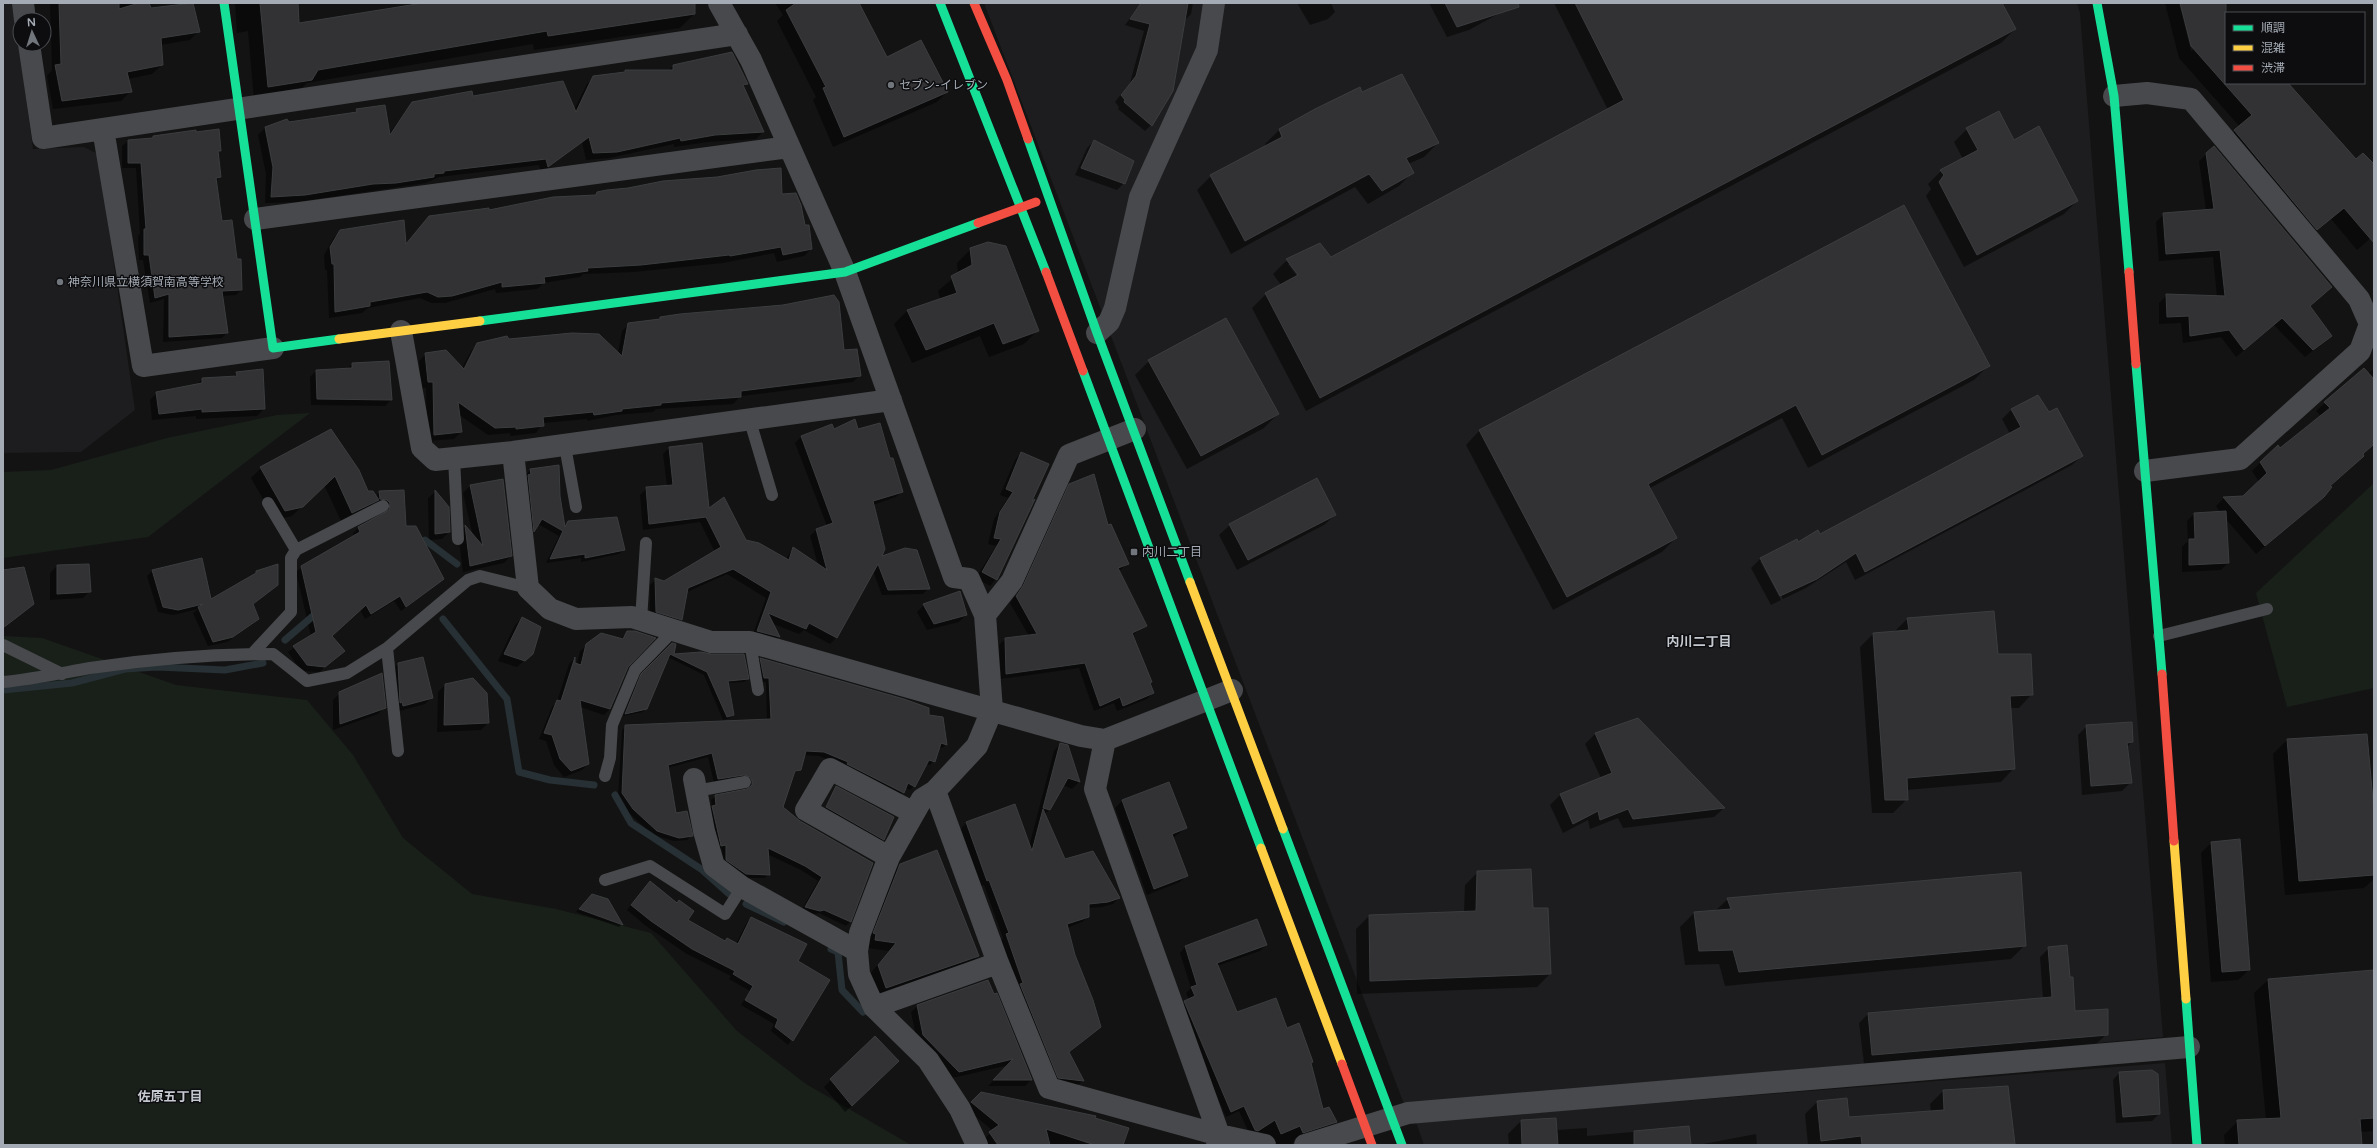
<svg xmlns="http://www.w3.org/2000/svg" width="2377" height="1148" font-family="'Varela Round','Noto Sans JP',sans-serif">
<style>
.built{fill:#1d1d1f}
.green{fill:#19201a}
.shadow{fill:#0007;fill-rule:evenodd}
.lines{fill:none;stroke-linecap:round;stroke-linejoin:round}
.stream{stroke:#273034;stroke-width:7}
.building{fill:#323234;stroke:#3b3d3f}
.lane{stroke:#47494c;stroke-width:12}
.street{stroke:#47494c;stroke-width:22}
.fast{stroke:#16e098;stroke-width:9}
.slow{stroke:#ffcf43;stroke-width:9}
.jam{stroke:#f24e42;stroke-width:9}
.poi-dot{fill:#71767c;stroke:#0d0d0f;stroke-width:1.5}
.labels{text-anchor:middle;stroke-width:3;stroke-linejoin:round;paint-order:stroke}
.poi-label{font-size:12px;fill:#a4abb4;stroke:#0d0d0f;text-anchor:start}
.neighbourhood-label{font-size:13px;font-weight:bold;fill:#c5c9d0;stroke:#0d0d0f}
</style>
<rect width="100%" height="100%" fill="#131313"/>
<!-- built -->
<path class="built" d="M3,3H13L33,149L84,147L98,154L135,410L81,452L3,453Z
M984,3H2077L2080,13L2163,1037L1404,1104Z
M2165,1063L2172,1145H1424L1416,1122Z"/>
<!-- green -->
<path class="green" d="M310,413L148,537L3,558V472L51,470L167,438L277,415Z
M2374,483V688L2287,707L2256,593Z
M3,636L42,638L176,685L307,700L353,755L403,838L472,894L556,909L651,933L737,1031L806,1084L911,1145H3Z"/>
<!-- shadow -->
<path class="shadow" d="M50,3H148L151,9L199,31L190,40L160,45L162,65L152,74L128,79L130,92L121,101L53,109L47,76L52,70Z
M235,3H297L298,25L430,3H692L694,14L680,28L534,50L533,44L307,83L297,93L254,100L248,31L237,33Z
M775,3H858L886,58L947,92L937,102L833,147L813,100L816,97L777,21L783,15Z
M1142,3H1193L1191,14L1185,20L1151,125L1145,131L1118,109L1119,107L1115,102L1130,83L1144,31L1125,25Z
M1297,3H1331L1335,12L1328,19L1310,25Z
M1429,3H1518L1469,30L1447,37Z
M1554,3H2001L2015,29L2001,43L1306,411L1252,308L1266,294L1281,285L1273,274L1287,260L1331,258L1608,110ZM1288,264H1291L1302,279L1300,280Z
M2165,3H2179L2191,51L2193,50L2181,3H2220L2229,13H2226V83H2287L2356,161L2374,165V235L2357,250L2331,219L2305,241L2222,143L2240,127L2179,58Z
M673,66L747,84L743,87L763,132L756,139L708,142L674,147V144L609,158L586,160L582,142L541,173L539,165L439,177L426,183L297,202L265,203L266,174L258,135L265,128L354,113L357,110L389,134L413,102L472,97L574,110L587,84L594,77L668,71ZM265,131H267L275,171L273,172Z
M1362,93L1438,143L1424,157L1408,164L1412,173L1399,186L1368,204L1355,187L1231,254L1197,190L1211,176L1266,146L1265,144L1279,130Z
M1967,129L2013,141L2077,201L2064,214L1964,267L1926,196L1931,189L1928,184L1941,171L1963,159L1954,142Z
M195,133L220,151L217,153L220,177L216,181L221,222L241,290L236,295L222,296L227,333L222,338L163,342L164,299L150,303L143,260H139L138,236L140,234L136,168H122V146L128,141Z
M1094,141L1124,183L1117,190L1075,175L1087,148Z
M2207,154L2309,307L2331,336L2305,357L2274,325L2236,357L2221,337L2183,343L2181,323L2159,324V303L2167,295L2217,297L2213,257L2159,261L2156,222L2164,214L2206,210L2199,161Z
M598,193L782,195L804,226L811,249L804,256L777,262L774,253L723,263L634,272L583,274L580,277L544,283L537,289L496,293L495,289L445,303H431L420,298L368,308L362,313L329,318L327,270H325L324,255L333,239L340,231L405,245L488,211L595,196Z
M1904,207L1988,366L1974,380L1808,468L1782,418L1650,488L1676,538L1662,552L1553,610L1466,445L1479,431Z
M971,249L1038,330L1024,344L989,357L980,336L912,363L894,324L908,310L941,300L938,291L958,274L957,263Z
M629,324L843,352L860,375L853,382L741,396L733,404L656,409L653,412L616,415L587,421V419L543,423L536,433L510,436V433L488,435L458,414L461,432L454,439L427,441L426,388L421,389L419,361L426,354L462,368L471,351L478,344L508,340L618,353L622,331Z
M1149,361L1278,414L1264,428L1187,469L1135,375Z
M352,364L391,400L385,406L311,405L310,377L316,371L347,369Z
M2374,369V443L2355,464L2330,486L2314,505L2256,554L2225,518L2228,563L2221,570L2182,572V547L2188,541L2187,521L2194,514L2220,512L2216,506L2224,498L2243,497L2259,482L2252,471L2260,463L2278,447L2280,450L2321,416L2316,411L2325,403Z
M237,373L264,409L257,416L196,419V416L152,420L150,400L157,393L196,385L203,379L233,377Z
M2012,409L2048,413L2082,456L2072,465L1855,580L1846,562L1806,588L1783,599L1763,561H1760L1781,600L1771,605L1751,568L1760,559L1820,535L2010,434L2002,419Z
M331,430L367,492L376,496L380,492L403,491L405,528L443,579L401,611L394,601L365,619L360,610L331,636L338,656L319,672L301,671L288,652L311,636L296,572L302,567L354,536L353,533L358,528L384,514L385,509L375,502L368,509L342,523L324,485L292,516L275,520L251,478L261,468Z
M833,430L858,431L889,460L902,491L896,497L873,505L880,558L929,588L923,594L882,595L873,571L836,638L830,644L804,630L799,634L771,623L778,637L773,643L752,637L766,598L727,574L687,592L681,619L675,625L650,617V585L656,579L665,582L715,552L700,522L643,530L640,495L647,488L667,486L663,454L669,448L708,510L746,541L786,559L793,548L818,565L810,536L816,530L827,526L795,443L801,437Z
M1021,453L1030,503L1033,501L1000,574L990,586L976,578L996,546L988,544L994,519L1008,498L1000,495L1015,460Z
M530,470L559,496L564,527L568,522L624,550L619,554L581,562V558L546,563L559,536L538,524L530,535L526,475Z
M1070,485L1107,527L1127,564L1119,571L1145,626L1132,635L1153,693L1147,699L1117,711L1114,703L1094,711L1079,668L1001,679L999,645L1005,639L1029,636L1010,603L1017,593L1064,492Z
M470,486L511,556L504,563L463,572L458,533L465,527L473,536L463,493Z
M435,492L448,507L449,532L442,539L429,540L428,498Z
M1335,515L1324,525L1237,570L1219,535L1230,525Z
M57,566L90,591L83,598L50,600V573Z
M3,571L33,604L3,629Z
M152,571L211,601L256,572L277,585L252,605L258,619L253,624L227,642L208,646L193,613L198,609L173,615L158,612L147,576Z
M924,605L966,615L959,622L927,630L917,612Z
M522,618L525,660L517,667L498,661L515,625Z
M1907,619L1998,655L2032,694L2019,708H2010L2014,768L2001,782L1906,790L1907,799L1893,813H1872L1860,647L1873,634L1894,632Z
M627,632L610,709L604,715L580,707L588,764L582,770L564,777L554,765L546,741L539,739L552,707L557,702L569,664L574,659V663L577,664L580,651L587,645L620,640Z
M672,644L673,655L748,679L744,682L727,683L733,715L730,718L723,720L704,675L668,657L646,709L643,712L623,716L638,679Z
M761,659L928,715L946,745L942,748L939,747L934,761L930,765L926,764L914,786L910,790L905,788L899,797L844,766L819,756L804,755L800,769L793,774L781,807L799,822L872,863L850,922L846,926L819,913L815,914L801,911L818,881L801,870L767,854L769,874L765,878H742L723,864L722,849L717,850L708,811L712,807L711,800L716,796L748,789L749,786L714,783L708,757L667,768L675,814L691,836L687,840L674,841L653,835L629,813L618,798L622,730L626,726L767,721L766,682H760L757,663Z
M398,664L432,697L425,704L396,712L391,671Z
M445,685L488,723L481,730L437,732L438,692Z
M340,693L385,707L378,714L333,730V700Z
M1638,719L1724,808L1714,817L1623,828L1618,818L1590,829L1588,820L1563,833L1550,805L1560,795L1601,778L1585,744L1595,734Z
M2087,726L2132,742L2127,747L2131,782L2122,791L2082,795L2078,735Z
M2287,740L2374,824V879L2364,888L2285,895L2273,754Z
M1060,744L1067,746L1079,782L1072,789L1063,785L1049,810L1044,815L1064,861L1119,898L1113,904L1102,907L1088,908V917L1082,922L1067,928L1074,955L1100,1027L1069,1053L1082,1081L1077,1086L1053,1083L1001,941L1003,938L984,885L981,886L961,829L966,823L1015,806L1029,847L1054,751Z
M1168,783L1186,828L1173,838L1187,875L1180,882L1147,895L1115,808L1122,801Z
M836,788L883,839L880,843L824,811Z
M2211,843L2249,970L2238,980L2211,982L2201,853Z
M900,865L978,956L969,965L878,996L870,974L889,951L867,948L866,942L891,874Z
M1478,872L1532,909L1550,974L1537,987L1357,994L1356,929L1369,916L1464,912L1465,885Z
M646,887L686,920L724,942L736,944L747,922L751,918L797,962L828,980L788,1045L771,1031L774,1024L741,1005L750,991L729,979L731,976L687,954L646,926L627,910Z
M592,895L607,900L621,925L619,927L576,912Z
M1728,899L2025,945L2011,959L1725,986L1719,964L1685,965L1680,927L1694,913L1715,911Z
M1256,920L1266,945L1260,951L1217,966L1236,1014L1286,1029L1311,1063L1322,1111L1336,1122L1330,1127L1295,1138L1292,1145H1270L1250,1135L1239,1111L1226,1117L1179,1008L1189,1000L1186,993L1191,988L1180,953L1185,947Z
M2049,948L2074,1012L2107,1034L2097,1043L1864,1064L1859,1023L1868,1014L2043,999L2040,957Z
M2374,971V1131L2360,1132L2361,1145H2225L2224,1135L2238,1121L2266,1120L2254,993L2268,980Z
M996,995L1031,1080L1025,1086H988L1009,1065L952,1078L917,1042L911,1012L918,1006Z
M898,1061L845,1112L824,1087L831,1080Z
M2119,1073L2159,1114L2152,1121L2116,1123L2113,1080Z
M2007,1087L2014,1145H1808L1805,1114L1817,1102L1848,1119L1931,1112L1930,1104L1943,1091Z
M981,1093L1094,1118L1122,1145H989L984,1139L993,1131L966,1108Z
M1521,1121L1556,1130L1587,1128V1136L1688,1127L1690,1145H1509L1508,1134Z
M1756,1134L1757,1145H1698Z"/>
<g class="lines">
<!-- stream -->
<path class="stream" d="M416,545L425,540L457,564
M443,619L507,699L519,772L550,780L594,785
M285,640L320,610
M3,690L72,683L125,669L157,667L225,670L263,663
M615,795L631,823L701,869L729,894
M746,904L784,922
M831,949L838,952L842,990L863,1012"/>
</g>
<!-- building -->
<path class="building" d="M59,3H119V9L139,3H149L151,8L193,3L200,32L161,38L163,65L127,72L132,92L62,101L55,65L61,64Z
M260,3H298L299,23L423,3H695V14L548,36L547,31L318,70L312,80L268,87Z
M796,3H859L887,57L921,40L948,92L844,137L823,88L826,87L786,10Z
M1141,3H1188L1173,91L1152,126L1124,102L1125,100L1121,95L1136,76L1150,24L1130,19Z
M1445,3H1518L1519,7L1457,27Z
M1575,3H2002L2016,29L1320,398L1265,293L1298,275L1286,259L1320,243L1331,257L1624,100Z
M2180,3H2226V83H2288L2356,159L2363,153L2374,164V243L2344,208L2317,230L2234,130L2252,115L2191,46Z
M732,52L748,84L743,85L764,132L715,135L681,141L680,138L617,152L593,153L589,137L548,167L546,159L444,171V173L434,174V177L396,183L373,184L305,195L271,197L273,167L265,127L287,119L289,122L357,112L356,109L385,105L390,135L412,102L472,91L473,96L563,81L576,112L593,76L625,72V70H673V65Z
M1402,74L1439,143L1406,158L1414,173L1382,191L1369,174L1245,241L1210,175L1282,137L1279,129L1315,109L1360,87L1362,92Z
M1999,111L2014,140L2039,126L2078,201L1977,255L1939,182L1944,175L1940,170L1978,150L1966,128Z
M219,129L221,151H218L221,177L216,178L222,221L232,220L237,259H241L242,290L222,291L228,333L169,337V294L155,298L149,255H144V229H146L141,163H128V140L153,138V136L196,130V132Z
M1094,140L1134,161L1125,184L1081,168Z
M2214,146L2332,287L2310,306L2332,336L2313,350L2282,318L2244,350L2229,330L2190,336L2189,316L2167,317L2166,294L2225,296L2220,250L2166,254L2163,213L2214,209L2206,153Z
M781,168L782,194L796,193L801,205L805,225H809L812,249L783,255L781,247L730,256L729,255L641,265L587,268L588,271L544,277L545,283L502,287V282L452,296L438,297L427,292L370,302V306L335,312L334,264H332L330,247L340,230L404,220L406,244L429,216L489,208V210L553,197L596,195L597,192L607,190L628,188L663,181L717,177L756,170Z
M1904,205L1990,366L1822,455L1796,405L1648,484L1677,538L1567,597L1479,430Z
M988,242L1006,246L1039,331L1003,344L994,323L926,350L907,310L957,293L951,276L972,265L970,248Z
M834,295L839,302L844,350L857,349L861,376L741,391V397L661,403V405L622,409V411L594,415L593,412L543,417L544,426L516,429V427L495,428L458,402L462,432L434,435L433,382H428L425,353L446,350L464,369L477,343L507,336L509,339L572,333L599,334L622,356L628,323L660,319V317L680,314L783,305Z
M1226,318L1279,414L1201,456L1148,360Z
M389,361L392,400L317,399L316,370L352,368V363Z
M2364,368L2374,379V444L2363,454L2364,456L2330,486L2332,487L2324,497L2265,546L2223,497L2243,496L2267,473L2260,462L2278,445L2280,448L2330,408L2324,402Z
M263,369L265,409L202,412V409L159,414L156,392L202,383V378L237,376L236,372Z
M2038,395L2049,412L2057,408L2083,456L1865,572L1856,553L1817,579L1780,596L1760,558L1797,539L1798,542L1818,530L1820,534L2021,427L2011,409Z
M855,419L858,429L880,423L890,458H893L903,492L873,501L885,549L882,556L905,548L917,550L930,589L888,590L878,564L837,638L809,623L806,629L768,613L780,637L757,631L771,592L733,569L688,588L682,620L656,612L655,578L664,581L721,547L706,517L649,524L646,487L673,485L669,447L702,443L709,508L724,497L746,540L759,543L789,560L793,547L827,570L816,529L833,523L801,436L832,424L834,429Z
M331,429L359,470L368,491H373L379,500L352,513L335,476L303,507L285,511L260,467Z
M1021,452L1049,464L1032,501L1035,499L997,580L982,572L1001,539L994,538L1000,512L1013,492L1006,489Z
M559,465L560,496L565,527L568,521L617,517L625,550L585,558V554L550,559L563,531L542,519L534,532L528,475L531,474L530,469Z
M1094,474L1108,525L1111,524L1129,564L1118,568L1147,626L1132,633L1152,682L1150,683L1154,693L1123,706L1120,697L1100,706L1085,663L1006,674L1005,638L1037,634L1016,596L1023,586L1069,484Z
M1317,478L1336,515L1248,560L1229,524Z
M503,479L512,556L470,566L465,525L483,546L470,485Z
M404,490L406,526H416L444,579L406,607L400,596L371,614L366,605L332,636L345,651L325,667L307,665L293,646L316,632L301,566L360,532L358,527L389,510L390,503L387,500L380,499L379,491Z
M435,490L449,507L450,532L435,534Z
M2226,511L2229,563L2189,565V539H2195L2194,513Z
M202,558L211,599L256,573V571L278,564V585L253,604L259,619L233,637L213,642L198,607L203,604L178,610L163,607L152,570Z
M89,564L91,592L57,594V565Z
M24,567L34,604L3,628V570Z
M960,591L967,615L934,624L923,604Z
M1994,611L1998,654H2031L2033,695L2010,696L2015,769L1907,778L1908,800H1885L1873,633L1909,630L1907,618Z
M522,617L541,627L533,654L525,661L504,654Z
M627,631H635L656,638L628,667L610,709L580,700L589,764L571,771L560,759L552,735L544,733L557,700L561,701L575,657V663L581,665L586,644L601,633L623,639Z
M672,643L676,644L674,654L701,652L711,654H744L749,679L728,681L734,715L727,717L707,672L670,654L647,709L625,714L641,674Z
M423,657L433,698L403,706L402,702L400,703L398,663Z
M760,658L904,699L929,708V715L943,717L947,745L941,743L935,762L929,760L915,787L908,783L904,793L847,764L848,762L824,752L806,751L801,770L795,771L783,807L800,821L873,863L851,922L824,910L820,911L805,907L822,877L805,866L768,848L770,875L746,874L726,860V845L721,846L712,806L716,805L715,795L747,789L752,785V781L750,777L744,775L718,779L712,753L668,765L676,813L687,811L693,836L679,838L657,831L633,809L622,793L625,725L771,719L769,678H764Z
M382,673L386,708L340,724L339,692Z
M473,678L487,693L489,723L444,725L445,684Z
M1638,718L1725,808L1633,819L1628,809L1600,820L1598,811L1573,824L1560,794L1612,773L1595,733Z
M2132,722L2133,742L2127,743L2132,783L2091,786L2086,725Z
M2367,734L2374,812V875L2299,881L2287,739Z
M1060,743L1068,745L1080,782L1068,778L1050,810L1043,808Z
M1169,782L1187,828L1172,834L1188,876L1154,889L1122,800Z
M836,786L894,817L884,840L826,807Z
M1015,804L1032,851L1043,809L1065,859L1093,851L1120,898L1108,902L1089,904V917L1067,924L1075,955L1093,1000L1101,1027L1069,1052L1084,1081L1058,1078L1020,984L1023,983L1006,934L1009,933L989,880L987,881L966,822Z
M2240,839L2250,970L2222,972L2211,842Z
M937,850L979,956L886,988L878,965L896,943L875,940L876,934L873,933L900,864Z
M1531,869L1533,908H1548L1551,974L1370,981L1369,915L1476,911L1477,871Z
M2021,872L2026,946L1739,972L1733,950L1699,951L1694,912L1731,909L1727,898Z
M650,881L677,903L679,900L694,911L688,920L725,941L727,938L738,944L751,917L807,944L798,961L830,980L793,1041L775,1027L778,1019L745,1000L753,986L733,974L735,971L692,949L651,921L631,905Z
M592,894L608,899L623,925L579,909Z
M1257,919L1267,945L1217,963L1237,1012L1276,998L1287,1028L1299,1023L1313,1062L1311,1063L1323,1109L1329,1107L1337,1122L1303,1133L1300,1126L1281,1134L1275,1120L1258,1131L1255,1130L1244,1106L1231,1112L1184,1001L1195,996L1191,987L1197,985L1185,946Z
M2067,945L2070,977H2073L2075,1011L2108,1009V1035L1872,1055L1868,1013L2052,997L2048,947Z
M2374,970V1118L2360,1119L2362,1145H2239L2237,1120L2281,1118L2268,979Z
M988,980L994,994L997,993L1032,1080H993L1013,1059L959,1072L923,1035L917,1005Z
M875,1036L899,1061L852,1106L830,1079Z
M2152,1070L2158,1074L2160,1114L2123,1117L2119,1072Z
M2008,1086L2015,1144L1862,1145L1861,1136L1821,1141L1817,1101L1847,1098L1849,1117L1944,1110L1943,1090Z
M981,1092L1096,1116L1095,1118L1129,1128L1123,1145H1095L1046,1129L1050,1145H998L989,1132L999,1125L971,1102Z
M1556,1118L1558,1145H1522L1521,1120Z
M1689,1126L1691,1145H1634V1131Z"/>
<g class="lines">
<!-- lane -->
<path class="lane" d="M750,421L772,495
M565,446L576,507
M454,458L458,539
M268,503L296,550
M641,620L646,543
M2159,636L2267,609
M750,642L758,690
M3,645L62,674
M387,648L398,751
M252,654L291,612V558L296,550L383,506
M3,682C33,679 61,673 90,668C150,659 213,654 273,654L307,681L347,673L387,648L468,580L480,576L528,588
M605,776L610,758L612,725L635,670L674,630
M696,791L745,782
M605,880L650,866L725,914L742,887"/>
<!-- street -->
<path class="street" d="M23,3L25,20
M719,3L751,60L845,272L954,577L969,579L985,615L992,710L977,746L935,791L922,799L914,813L889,857L860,933L857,951L859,974L874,1007L928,1060L960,1109L977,1145
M29,44L43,138L737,34
M2114,96L2147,93L2191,99L2359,299L2370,324L2360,351L2240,459L2145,471
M103,129L143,366L273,348
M255,219L789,147
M401,331L422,448L435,460L513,452L891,400
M1097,333L1109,322L1115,308L1140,197L1207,50L1214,3
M513,452L528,588L550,609L576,619L632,617L711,642H750L1081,736L1105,740L1232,690
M985,615L1012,581L1069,455L1135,429
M1105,740L1095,789L1219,1135L1217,1145
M694,779L704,831L714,866L742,887L857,951
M935,791L998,963L1049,1088L1219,1135L1265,1145
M889,857L806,810L830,769L914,813
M874,1007L998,963
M1305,1145L1408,1113L2189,1047"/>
<!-- fast -->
<path class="fast" d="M224,3L273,348L339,339
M940,3L1046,272
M2097,3L2114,96L2129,272
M1028,139L1097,333L1190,582
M480,321L845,272L978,223
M2136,364L2162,674
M1083,371L1261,848
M1283,829L1402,1145
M2186,999L2197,1145"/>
<!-- slow -->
<path class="slow" d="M339,339L480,321
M1190,582L1283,829
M2174,841L2186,999
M1261,848L1342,1064"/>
<!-- jam -->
<path class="jam" d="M974,3L1007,80L1028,139
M978,223L1036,202
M1046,272L1083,371
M2129,272L2136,364
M2162,674L2174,841
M1342,1064L1372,1145"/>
</g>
<!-- markers -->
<g class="poi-dot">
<circle cx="891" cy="85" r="4"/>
<circle cx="60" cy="282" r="4"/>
<rect x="1130" y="548" width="8" height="8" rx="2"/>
</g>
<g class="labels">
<!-- poi labels -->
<g class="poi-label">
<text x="899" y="89">セブン-イレブン</text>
<text x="68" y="286">神奈川県立横須賀南高等学校</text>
<text x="1142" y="556">内川二丁目</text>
</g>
<!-- neighbourhood labels -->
<g class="neighbourhood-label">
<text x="1699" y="646">内川二丁目</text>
<text x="170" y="1101">佐原五丁目</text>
</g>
</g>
<!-- border -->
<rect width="2377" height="1148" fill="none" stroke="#a4abb4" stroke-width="8"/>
<!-- legend -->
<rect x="2225" y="12" width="140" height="72" fill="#0d0d0f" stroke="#494c51"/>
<rect x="2233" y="25" width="20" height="6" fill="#16e098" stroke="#494c51"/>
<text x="2261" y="32" font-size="12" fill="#a4abb4">順調</text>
<rect x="2233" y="45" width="20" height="6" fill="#ffcf43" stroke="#494c51"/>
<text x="2261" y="52" font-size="12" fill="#a4abb4">混雑</text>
<rect x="2233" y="65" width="20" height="6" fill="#f24e42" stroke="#494c51"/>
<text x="2261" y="72" font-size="12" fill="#a4abb4">渋滞</text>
<!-- north arrow -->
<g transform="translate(32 32) rotate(356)"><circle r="19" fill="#0d0d0f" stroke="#494c51"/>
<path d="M0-3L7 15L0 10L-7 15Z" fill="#71767c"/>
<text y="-6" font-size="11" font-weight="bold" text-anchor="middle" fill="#a4abb4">N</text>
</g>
</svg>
